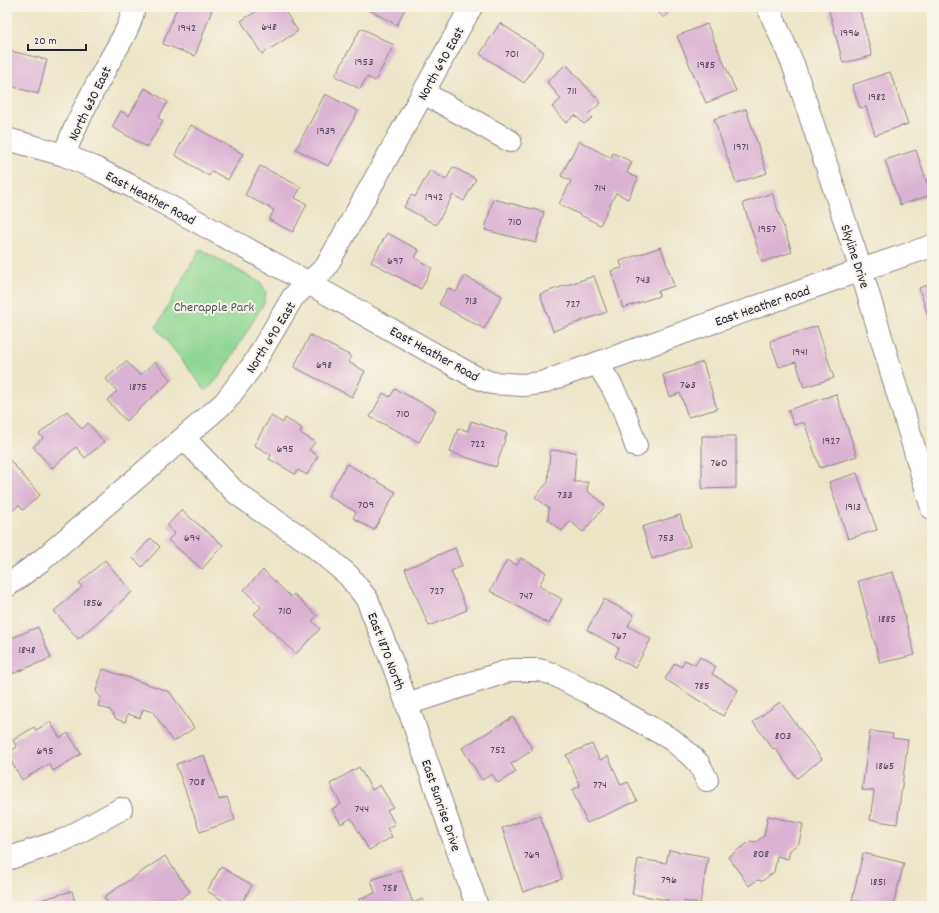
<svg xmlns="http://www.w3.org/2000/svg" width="939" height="913" font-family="Dekko,sans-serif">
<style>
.green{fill:#8ed792;stroke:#587c66}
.building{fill:#dab2d2}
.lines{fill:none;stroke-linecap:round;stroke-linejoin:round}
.minor-casing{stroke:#888482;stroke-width:24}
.minor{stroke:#fff;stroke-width:22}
.labels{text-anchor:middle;stroke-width:4;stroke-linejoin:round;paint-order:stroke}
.number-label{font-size:12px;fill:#504661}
.street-label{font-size:14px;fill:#22223b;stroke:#f7f3e8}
.park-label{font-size:14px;fill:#425855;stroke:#f7f3e8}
</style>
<rect width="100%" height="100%" fill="#f7f3e8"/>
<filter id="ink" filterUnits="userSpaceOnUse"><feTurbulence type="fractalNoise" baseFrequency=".025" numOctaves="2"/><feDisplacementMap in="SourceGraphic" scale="8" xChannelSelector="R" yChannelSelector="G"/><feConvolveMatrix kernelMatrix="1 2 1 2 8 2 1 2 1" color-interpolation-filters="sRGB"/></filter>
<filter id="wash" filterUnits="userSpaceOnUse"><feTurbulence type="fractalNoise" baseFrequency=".012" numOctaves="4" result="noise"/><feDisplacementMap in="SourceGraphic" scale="16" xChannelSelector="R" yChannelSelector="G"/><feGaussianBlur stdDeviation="0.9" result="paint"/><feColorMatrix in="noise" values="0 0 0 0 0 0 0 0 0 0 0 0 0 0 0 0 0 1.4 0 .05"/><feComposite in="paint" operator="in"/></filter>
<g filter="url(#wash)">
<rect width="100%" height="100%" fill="#ede5c8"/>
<!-- green -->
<path class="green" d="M200,249L261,283L266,292L264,303L220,376L206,391L156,327Z"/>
<g id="blocks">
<!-- building -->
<path class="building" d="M65,7H88L87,11Z
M177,7H204L212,10L195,56L163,44Z
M263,7H282L298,31L262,54L241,21Z
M364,7H406L397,25Z
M653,7H674L664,18Z
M828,7H859L872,56L843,63Z
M500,23L544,52L524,83L480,54Z
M707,24L736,91L706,103L677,36Z
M361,28L394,45L375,81L367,77L360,89L335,76Z
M7,50L47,60L38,94L7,85Z
M566,64L601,103L588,114L592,118L584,124L575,115L566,123L552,107L561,99L547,82Z
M890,72L908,124L875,135L866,107L860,108L852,85Z
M145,88L168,102L158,118L163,121L147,147L112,127L121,111L129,116Z
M325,94L358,111L328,166L296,149Z
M746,109L767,173L736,183L714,119Z
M191,125L243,154L228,180L212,171L209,176L175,155Z
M579,141L611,158L613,153L632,162L627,173L638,178L628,199L616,193L600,225L559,204L571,181L561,176Z
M916,150L931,195L900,205L885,160Z
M260,166L301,187L295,198L307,204L293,232L269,220L274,210L245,195Z
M453,167L476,179L464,201L453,195L436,225L404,207L411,195L415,197L430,170L446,180Z
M772,193L792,252L762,262L743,203Z
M493,199L544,212L536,243L485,230Z
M387,233L419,250L415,258L432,268L421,289L371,262Z
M661,247L674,286L658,291L659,296L623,308L611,271L622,268L620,261Z
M465,276L502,296L484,329L439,304L448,288L456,292Z
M594,276L607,312L553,331L540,294Z
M932,284V328L919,288Z
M817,326L834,378L804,387L796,362L779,367L770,341Z
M310,335L351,356L348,362L365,371L352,397L294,367Z
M126,361L140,375L155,362L171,380L126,421L107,400L117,391L106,379Z
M703,362L717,409L688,417L680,393L670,397L663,375Z
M395,389L436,410L419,442L370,417L383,393L390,397Z
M836,394L857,456L820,468L804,422L794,425L788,410Z
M67,411L82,429L88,423L104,442L85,458L76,447L52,468L33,447L43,438L39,434Z
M271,416L283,423L285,418L302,428L300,433L315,442L309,450L318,456L307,475L298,470L295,474L269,459L271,455L254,445Z
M471,421L507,433L496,467L450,452L458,428L468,431Z
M702,436H736V488L702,489Z
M550,450L576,452L574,482H588L587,491L597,498L605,506L583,532L570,521L562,531L548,520L549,508L535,497L548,482Z
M7,457L40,495L23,510L19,505L7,516Z
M347,464L396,492L374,530L353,518L356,512L328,496Z
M857,473L877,530L848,539L829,482Z
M181,510L223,545L202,569L168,540L175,533L167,526Z
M680,515L690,546L652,559L642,527Z
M151,538L160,547L142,567L133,558Z
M455,548L462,566L451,571L467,610L429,626L405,569Z
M521,558L546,572L539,586L562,599L549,624L490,591L507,560L517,565Z
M105,560L132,592L78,639L54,611L82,587L79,583Z
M263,570L291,597L294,594L317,616L312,621L320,629L296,654L254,614L261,607L244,590Z
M893,572L915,655L880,663L858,581Z
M604,599L634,615L628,626L651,639L635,668L615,657L619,648L587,630Z
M38,627L51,658L7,676V640Z
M700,657L716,667L712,674L738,690L723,716L665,679L675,663L681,667L685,660L695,665Z
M103,669L170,692L194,728L173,742L153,712L143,709L140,718L128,714L125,722L116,719L110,710L98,706L101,698L96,691Z
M780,702L822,759L797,778L775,748L773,749L753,722Z
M513,717L533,750L511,764L516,772L498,783L492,774L482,780L462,748Z
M50,722L60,738L68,733L81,754L53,771L49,764L22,780L7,754L17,747L13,740L34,727L36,730Z
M870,731L893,734L892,738L908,740L897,824L870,820L874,791L862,790Z
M592,744L600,760L608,756L621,785L628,782L637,801L587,823L572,790L580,786L566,755Z
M204,755L219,800L227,797L235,820L200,832L176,764Z
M359,767L372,790L380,785L393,807L387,810L395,824L387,828L392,837L369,850L351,818L341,824L332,809L341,804L330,784Z
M540,815L562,879L523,892L502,828Z
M768,816L803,824L799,843L790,850L788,859L777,856L774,872L762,881L757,880L749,886L728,857L751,841L756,842L764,836Z
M669,850L708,857L700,904L684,901L683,906H667L668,900L632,894L638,859L666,863Z
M863,853L904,863L893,906H879L852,900Z
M165,856L190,892L170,906H164L162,904L158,906H110L104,897Z
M221,867L252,885L240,906H232L207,891Z
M401,870L413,903L423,899L425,906H361L359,899L375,893L371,880Z
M72,891L76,906H19Z"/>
</g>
</g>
<g filter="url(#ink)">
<use href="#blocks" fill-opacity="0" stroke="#888482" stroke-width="1"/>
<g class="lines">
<defs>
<path id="minor" d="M768,7L793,64L861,270L932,508
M424,93L510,141
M7,139L64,155L95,168L147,194L280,267L475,377L492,383L523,385L541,383L861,270L932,246
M64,155C77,120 92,93 110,60C119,44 131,26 134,7
M597,363L612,387L624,411L636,446
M184,438L235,492L261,511L310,543L348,575L367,599L394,667L477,906
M7,586L42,560L225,402L253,365L293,297L326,267L471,7
M407,704L511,670H539L553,674L589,693L671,739L689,754L699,764L707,780
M7,859L64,840L121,809"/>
</defs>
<!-- minor casing -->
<use href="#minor" class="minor-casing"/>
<!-- minor -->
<use href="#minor" class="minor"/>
</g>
</g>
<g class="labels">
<!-- number labels -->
<g class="number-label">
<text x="269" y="30">648</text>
<text x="187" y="31">1942</text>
<text x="850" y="36">1996</text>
<text x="512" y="57">701</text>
<text x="364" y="65">1953</text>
<text x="706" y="68">1985</text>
<text x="572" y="94">711</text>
<text x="877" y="100">1982</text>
<text x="326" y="134">1939</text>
<text x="741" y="150">1971</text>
<text x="600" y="191">714</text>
<text x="434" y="200">1942</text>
<text x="515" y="225">710</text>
<text x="767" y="232">1957</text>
<text x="395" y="264">697</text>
<text x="643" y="283">743</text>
<text x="471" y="304">713</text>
<text x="573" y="307">727</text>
<text x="800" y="355">1941</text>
<text x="324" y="368">698</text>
<text x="688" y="388">763</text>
<text x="138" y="390">1875</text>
<text x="403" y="417">710</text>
<text x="831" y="444">1927</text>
<text x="478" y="447">722</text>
<text x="285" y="452">695</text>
<text x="719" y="466">760</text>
<text x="565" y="498">733</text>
<text x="366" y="508">709</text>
<text x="853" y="510">1913</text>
<text x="192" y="541">694</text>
<text x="666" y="541">753</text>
<text x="437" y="594">727</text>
<text x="526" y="599">747</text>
<text x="93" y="606">1856</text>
<text x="285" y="614">710</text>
<text x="887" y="622">1885</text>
<text x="619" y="639">767</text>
<text x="27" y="653">1848</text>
<text x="702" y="689">785</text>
<text x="783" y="739">803</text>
<text x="498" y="753">752</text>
<text x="45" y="754">695</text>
<text x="885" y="769">1865</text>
<text x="197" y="785">708</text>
<text x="600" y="788">774</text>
<text x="362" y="812">744</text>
<text x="761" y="857">808</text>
<text x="532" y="858">769</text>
<text x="669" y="883">796</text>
<text x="878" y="885">1851</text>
<text x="390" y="891">758</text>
</g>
<!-- street labels -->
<g class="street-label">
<text transform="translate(440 63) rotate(-61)" y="5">North 690 East</text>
<text transform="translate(89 103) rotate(-64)" y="5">North 630 East</text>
<text transform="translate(151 197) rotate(28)" y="5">East Heather Road</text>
<text transform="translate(856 256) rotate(72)" y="5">Skyline Drive</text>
<text transform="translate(762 305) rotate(-19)" y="5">East Heather Road</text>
<text transform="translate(270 337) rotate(-58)" y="5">North 690 East</text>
<text transform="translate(435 353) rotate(29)" y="5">East Heather Road</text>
<text transform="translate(387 651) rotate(69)" y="5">East 1870 North</text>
<text transform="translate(442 805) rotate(71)" y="5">East Sunrise Drive</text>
</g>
<!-- park labels -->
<g class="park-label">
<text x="214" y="311">Cherapple Park</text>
</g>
</g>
<!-- margin -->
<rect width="939" height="913" fill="none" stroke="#f7f3e8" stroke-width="24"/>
<!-- scale -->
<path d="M28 44v6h58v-6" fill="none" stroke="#22223b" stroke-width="2"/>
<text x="34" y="44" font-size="12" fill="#22223b" stroke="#f7f3e8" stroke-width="3" paint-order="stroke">20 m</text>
</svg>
